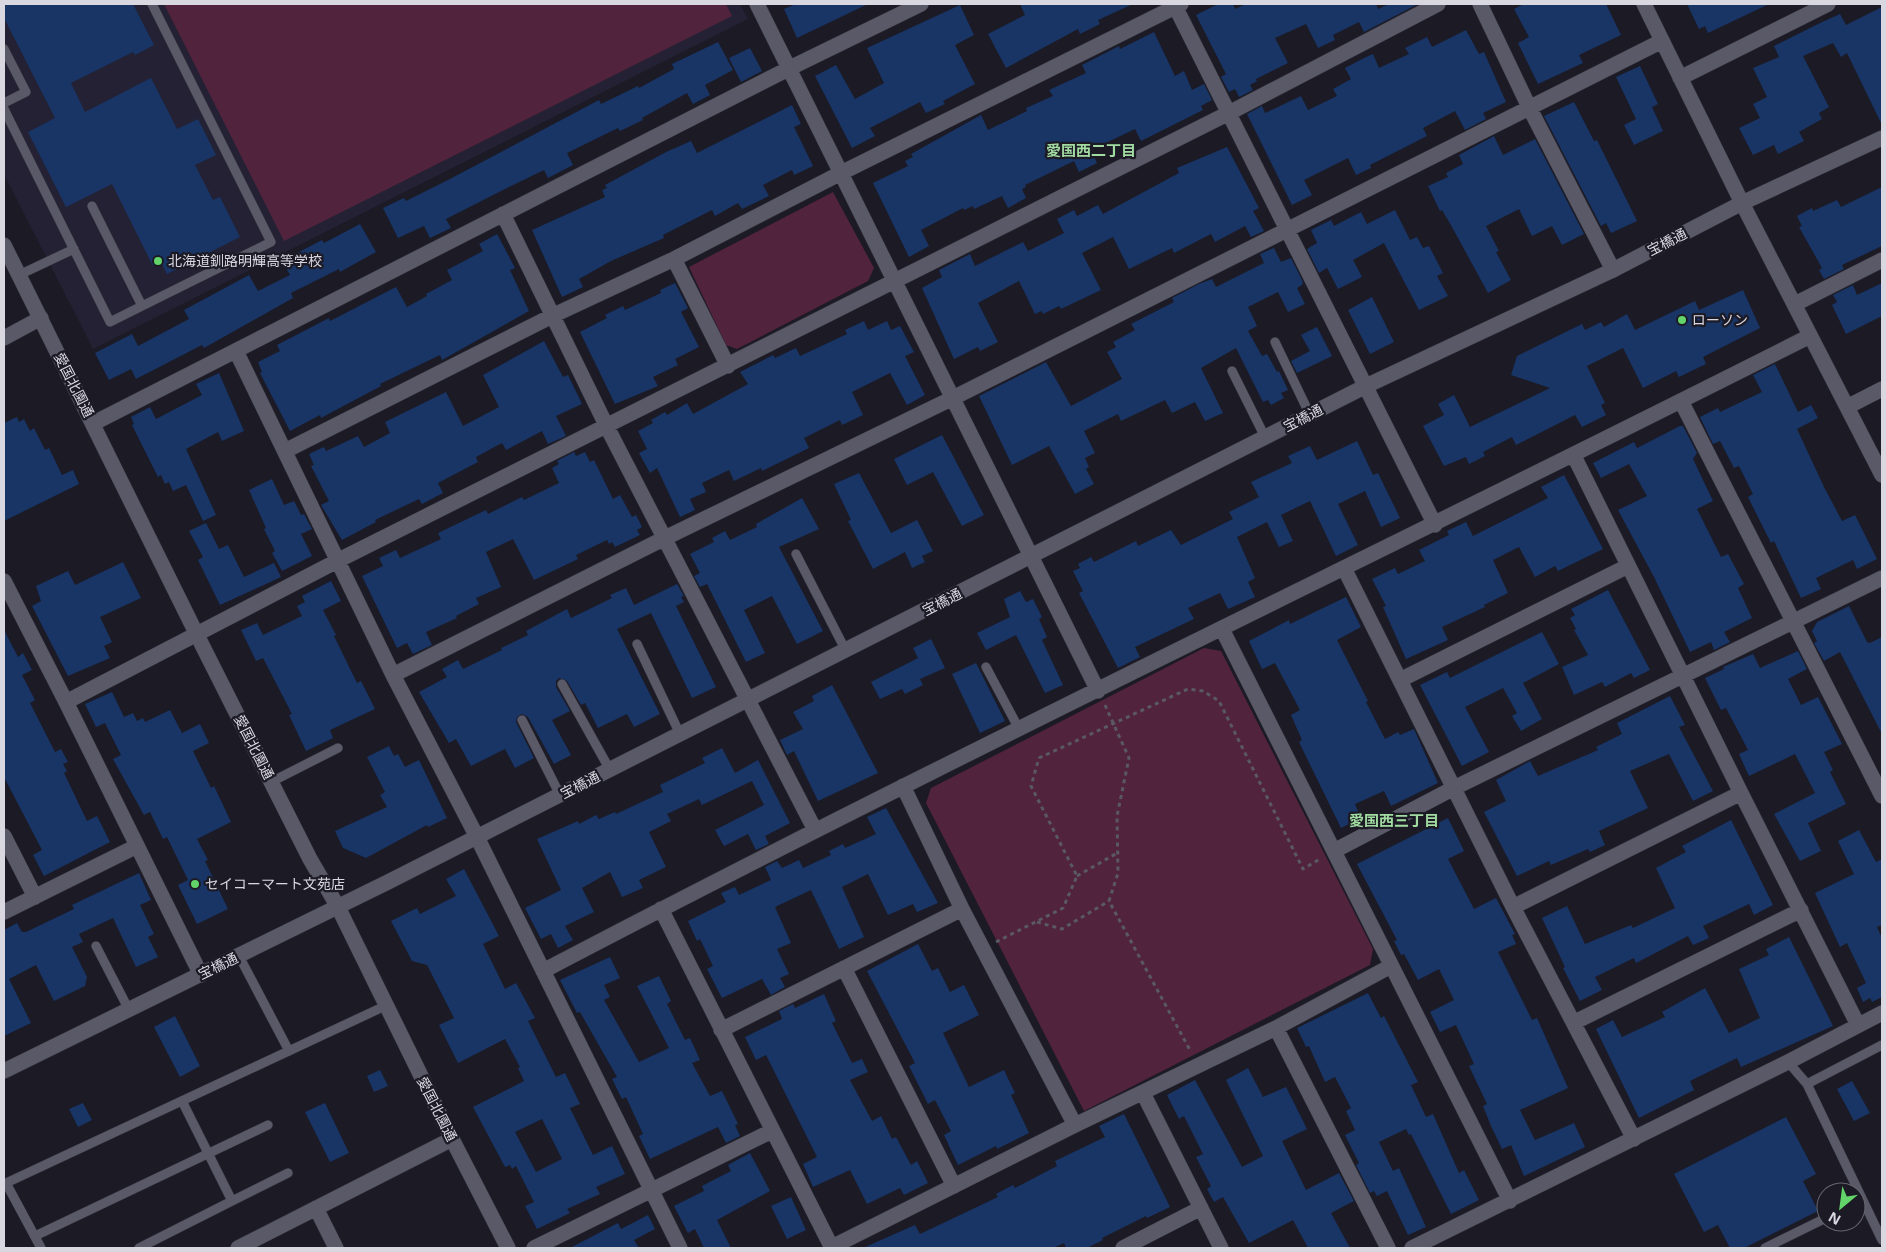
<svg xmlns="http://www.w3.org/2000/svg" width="1886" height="1252" font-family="'Noto Sans','Noto Sans JP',sans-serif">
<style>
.built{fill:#232133}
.green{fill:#51233d}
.building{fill:#183566;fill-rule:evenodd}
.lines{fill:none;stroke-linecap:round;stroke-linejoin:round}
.lane-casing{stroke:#34333c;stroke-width:10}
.street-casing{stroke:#34333c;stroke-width:16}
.secondary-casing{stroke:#34333c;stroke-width:16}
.path{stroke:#5a5963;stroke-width:3;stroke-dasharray:4 4;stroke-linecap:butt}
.lane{stroke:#5a5967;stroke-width:9}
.street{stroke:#5a5967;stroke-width:15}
.secondary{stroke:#5a5967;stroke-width:15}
.poi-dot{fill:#62d469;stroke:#1b1a25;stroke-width:2}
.labels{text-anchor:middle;stroke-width:4.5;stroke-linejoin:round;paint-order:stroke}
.street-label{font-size:14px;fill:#d9d8e1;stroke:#1b1a25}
.poi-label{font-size:14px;fill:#d9d8e1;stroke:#1b1a25;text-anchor:start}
.neighbourhood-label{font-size:15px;font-weight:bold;fill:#a1dba1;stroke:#1b1a25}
</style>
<rect width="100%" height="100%" fill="#1b1a25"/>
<!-- built -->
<path class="built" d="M4,4H740L748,19L93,349L4,174Z"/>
<!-- green -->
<path class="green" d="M164,4H726L732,16L284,241Z
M833,192L874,268L868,281L737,349L726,345L689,267Z
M1204,648L1221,651L1373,949L1370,965L1084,1111L926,803L931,788Z"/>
<!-- building -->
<path class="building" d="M4,4H133L154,45L135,55L133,52L71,83L85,112L151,78L177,129L198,119L216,155L195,165L213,200L220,197L240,237L167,274L161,262L153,266L112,184L66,207L28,132L55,118L4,18Z
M796,4H868L797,38L784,9Z
M1020,4H1133L1098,20L1100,24L1080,34L1078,29L1006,68L988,34L1025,15Z
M1218,4H1233L1235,9L1246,4H1376L1378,9L1389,4H1418L1364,32L1359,22L1333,35L1335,40L1318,48L1306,24L1275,38L1288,63L1256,79L1257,81L1250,85L1253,90L1239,97L1235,89L1229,92L1221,77L1226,74L1196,15Z
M1524,4H1606L1621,35L1579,55L1583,63L1538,84L1518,43L1529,37L1514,9Z
M1687,4H1769L1708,33L1705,26L1699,29Z
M960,5L974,35L955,45L975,84L943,101L945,104L926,113L920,102L870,128L875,136L852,148L815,76L836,65L855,99L884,83L867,48Z
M1882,7V125L1847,53L1841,57L1833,43L1803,56L1829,107L1819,113L1822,119L1799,132L1804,141L1778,154L1774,145L1753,155L1739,128L1760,118L1753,104L1767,97L1753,68L1779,57L1774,46L1820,23L1840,14L1846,25Z
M1466,30L1479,54L1484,52L1506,102L1483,113L1486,119L1465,130L1455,111L1423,128L1427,136L1370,165L1371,168L1356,175L1348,158L1304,180L1312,195L1292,205L1247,114L1262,106L1265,113L1301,96L1308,110L1337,96L1333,89L1351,79L1345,68L1364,58L1373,54L1379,68L1409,54L1405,48L1427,37L1432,47Z
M1154,32L1175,76L1184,71L1192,90L1204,84L1212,100L1201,106L1203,110L1141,141L1135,129L1091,150L1097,163L1079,172L1074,161L1025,185L1026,187L1022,189L1026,198L1008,208L1002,196L974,209L973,206L964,210L963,208L921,230L929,246L909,257L873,183L908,166L905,161L913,157L911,154L981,115L988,130L1027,111L1026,108L1053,96L1049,90L1086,73L1082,65L1119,46L1120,49Z
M718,42L733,70L705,85L710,95L693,104L687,93L642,118L643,120L620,131L618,128L567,153L573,165L548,178L544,170L503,190L446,219L451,228L430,238L424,226L398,238L383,208L404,198L406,201L448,180L599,100L601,104L638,86L639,88L674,69L672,64Z
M750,48L762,71L741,82L729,58Z
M1640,66L1658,104L1652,107L1663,131L1634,145L1624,125L1636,119L1616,77Z
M1574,102L1594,141L1597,140L1637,221L1611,233L1606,223L1601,226L1544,116Z
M792,105L801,124L794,127L813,166L794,175L792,170L763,185L769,196L742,209L738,203L715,216L712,210L663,235L664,238L611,261L579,279L583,287L562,297L532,230L605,197L602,190L607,188L605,185L666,152L691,141L697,153Z
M1494,136L1503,155L1535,139L1584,234L1562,245L1552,226L1532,236L1519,209L1486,226L1499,251L1496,252L1511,280L1488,293L1452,227L1442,210L1440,211L1428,186L1448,177L1446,173L1463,164L1459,155Z
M1227,147L1259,208L1253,211L1264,231L1251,237L1245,226L1215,242L1211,234L1174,253L1172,248L1129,269L1113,237L1082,253L1101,290L1061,309L1059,306L1043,314L1042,311L1035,314L1019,281L978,303L998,342L980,351L978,347L954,359L922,288L942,277L939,270L970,254L975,266L1023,242L1028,251L1064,233L1057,219L1074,210L1077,216L1098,205L1103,214L1179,173L1177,168Z
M1882,187V246L1842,265L1844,269L1824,279L1819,270L1822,268L1799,227L1802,226L1797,216L1812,208L1813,211L1837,200L1841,207Z
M1395,210L1410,240L1417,237L1423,248L1429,246L1443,273L1437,276L1448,296L1419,310L1384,243L1353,260L1362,277L1338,289L1327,268L1319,273L1307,249L1317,243L1311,230L1331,220L1334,226L1361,212L1367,224Z
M360,224L376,252L340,272L339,269L291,293L293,298L204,348L202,345L136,379L131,369L109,380L95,353L132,334L138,346L189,319L184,310L249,275L258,291L290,275L282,261L322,240L324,243Z
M497,234L515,268L510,270L529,311L442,360L440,355L380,384L381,386L321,418L320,415L290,431L260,373L262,372L258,362L280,351L277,345L329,318L330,321L396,287L407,307L427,296L426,294L452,280L447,270L483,251L479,244Z
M1274,248L1281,262L1291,258L1303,282L1302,285L1297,288L1305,304L1288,312L1278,292L1248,307L1257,326L1248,331L1262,356L1267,354L1277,372L1279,371L1288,390L1281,393L1284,398L1271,405L1268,400L1263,402L1236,348L1201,368L1223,413L1205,421L1195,402L1172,413L1165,400L1121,421L1118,414L1084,431L1095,453L1085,458L1089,467L1086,469L1094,484L1075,494L1049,446L1012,465L979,396L1046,362L1071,406L1122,379L1107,352L1116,347L1113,342L1135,330L1131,324L1174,302L1172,298L1199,284L1212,279L1216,287L1264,263L1260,254Z
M675,283L688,308L681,312L699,347L675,359L678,365L653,377L658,386L615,404L580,332L607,318L605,315L623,306L625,310L661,293L660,290Z
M1882,283V316L1846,334L1832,305L1837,302L1833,295L1853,285L1857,295Z
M1743,290L1760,328L1703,357L1706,364L1679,377L1676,371L1643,388L1623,348L1587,366L1605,403L1601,405L1606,415L1582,427L1575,415L1516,445L1512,437L1483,452L1485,456L1469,464L1466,457L1444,466L1423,426L1444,415L1438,404L1454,395L1470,427L1550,388L1511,375L1517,356L1582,324L1585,330L1601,322L1604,327L1627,314L1635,330L1695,301L1699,310Z
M1372,297L1394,342L1370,354L1348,310Z
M864,321L868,330L887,321L891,330L900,326L914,352L905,356L925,395L907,405L890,373L852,392L863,415L842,425L840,420L804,438L809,448L762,471L761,468L734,481L729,470L702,483L706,492L690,499L695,510L680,517L657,468L650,473L639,453L647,449L638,431L653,423L651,420L665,412L667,415L687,403L693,414L748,384L740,372L773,355L775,358L796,348L800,356L847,334L845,330Z
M1317,327L1332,356L1297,373L1291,361L1310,351L1301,335Z
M544,341L563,377L568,375L582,404L556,416L566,436L548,444L542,431L506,450L502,443L476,457L478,462L438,483L443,493L422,504L419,499L375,520L376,522L342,540L321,505L329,501L311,466L314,465L309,454L324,447L326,451L358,436L364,447L390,433L385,422L446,392L463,426L499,407L483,375Z
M1775,364L1798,412L1811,405L1818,418L1797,429L1824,487L1842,521L1855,515L1877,559L1857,569L1853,560L1816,578L1821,589L1801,598L1774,541L1771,543L1748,497L1753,494L1739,466L1734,468L1720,441L1713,444L1700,417L1718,408L1720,412L1762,392L1753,375Z
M219,373L244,431L222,441L218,432L186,449L216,515L203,521L186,485L173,491L169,482L165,484L161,475L158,477L132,425L134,424L131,417L150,407L156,419L202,395L196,384Z
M17,417L19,422L24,419L30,431L34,428L45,450L49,448L62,475L73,470L79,484L4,521V423Z
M1680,426H1683L1697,453L1693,459L1713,501L1697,509L1721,557L1728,554L1744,584L1738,588L1752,618L1724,632L1730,642L1714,650L1711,642L1690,652L1654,577L1618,510L1647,496L1629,464L1601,478L1593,463L1634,442L1637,448Z
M942,435L984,515L962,526L933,472L907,485L894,459Z
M1357,441L1373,475L1378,473L1400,518L1381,527L1365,491L1338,504L1358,545L1336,556L1310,501L1281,515L1293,541L1279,547L1267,522L1237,537L1255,578L1248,582L1255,597L1228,609L1220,593L1188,608L1194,619L1135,647L1140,657L1118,668L1079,593L1083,591L1073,571L1080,568L1078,564L1091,557L1094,562L1136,541L1138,546L1171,530L1181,545L1233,519L1229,512L1259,497L1251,482L1292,463L1288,456L1310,446L1317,460Z
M574,452L576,456L585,452L590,462L594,460L613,499L620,495L632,517L636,515L642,527L637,530L640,535L615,547L612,542L609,544L607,540L576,555L578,559L534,580L513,539L486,552L501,587L476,598L479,604L456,616L457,618L426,632L432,645L413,654L407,643L397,648L362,576L383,566L379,558L396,550L400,558L441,539L438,533L486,510L488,514L522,497L524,500L559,483L552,468L559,464L557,461Z
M859,473L891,533L917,520L933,551L922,556L925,562L912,568L905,552L873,569L848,521L851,520L834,484Z
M1564,475L1603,549L1558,571L1555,566L1535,577L1519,547L1493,560L1508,593L1484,605L1485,607L1442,627L1448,640L1406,659L1383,607L1386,606L1372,579L1395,568L1398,574L1425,561L1419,550L1449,535L1447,531L1466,522L1473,536L1548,498L1541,487Z
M272,479L284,505L294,501L301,515L304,514L312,529L301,534L312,556L282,571L272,553L275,551L264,529L266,528L249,490Z
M802,498L819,529L779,547L823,631L797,644L772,596L744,610L765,653L746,662L707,584L700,587L694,576L700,573L690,554L714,542L712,538L725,531L730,540L757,527L756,524Z
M206,523L219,549L228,545L244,577L274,563L281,577L220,605L198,560L203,557L189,531Z
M123,562L141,598L100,617L112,642L104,646L110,658L68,676L32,606L41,601L36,586L68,571L75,585Z
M331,581L341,601L323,610L336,635L334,636L357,683L361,681L375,709L330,730L333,738L306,751L289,715L292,714L263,658L256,661L241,630L257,623L263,635L302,616L297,606L305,602L302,596Z
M677,584L684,596L681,597L684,602L676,606L716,687L692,698L651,613L617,629L660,714L634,727L627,714L598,728L585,703L581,705L567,681L559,678L556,681V687L570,711L552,720L571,755L554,764L528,717L522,714L517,717L516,722L534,758L515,768L505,749L471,766L456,739L449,743L419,692L447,677L442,669L458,660L463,669L502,650L501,648L528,635L526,631L567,609L571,618L612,598L610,595L626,588L634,605Z
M1608,590L1650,670L1634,678L1631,673L1605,687L1602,682L1574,695L1562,667L1588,655L1574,630L1576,629L1570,618L1575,615L1571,609Z
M1020,591L1026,602L1033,599L1042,617L1039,619L1047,637L1042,640L1063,685L1045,693L1016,635L986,650L977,633L1010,617L1004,599Z
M1346,597L1361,627L1337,640L1368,701L1366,702L1385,739L1398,732L1400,735L1414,729L1438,783L1391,806L1384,791L1355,804L1361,818L1341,828L1299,742L1302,740L1291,715L1300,710L1275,663L1262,669L1249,641L1289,620L1290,624Z
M1849,606L1867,642L1870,643L1882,637V734L1840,652L1824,661L1814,643L1817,641L1812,631L1817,622Z
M4,630L18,657L23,653L32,670L22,675L35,700L30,703L55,752L61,749L68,762L63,764L67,771L64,773L87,821L97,816L110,842L44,876L33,855L42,850L4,777Z
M1542,632L1559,664L1523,683L1542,719L1521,731L1512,716L1517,713L1503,688L1465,707L1489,752L1462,766L1420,685L1447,672L1450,678Z
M931,639L945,668L920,679L923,685L905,694L902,689L880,699L871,682L918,658L913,648Z
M1798,651L1807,669L1788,679L1801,705L1818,697L1842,744L1824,752L1833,770L1830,772L1846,804L1808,823L1821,851L1800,861L1774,814L1815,793L1795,754L1749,776L1739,754L1748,750L1726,708L1721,710L1705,678L1724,669L1723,667L1753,654L1760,668Z
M976,663L1005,721L980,733L952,674Z
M832,685L878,773L818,801L794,751L787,755L780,740L803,729L793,712L814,701L812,696Z
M112,692L124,717L133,713L137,721L143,718L145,722L170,710L182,733L200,724L209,743L193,751L211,788L214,786L231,822L197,839L208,860L205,861L228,909L197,924L178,885L188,880L167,837L163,839L150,812L144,815L113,759L121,755L105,723L96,727L85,704Z
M1670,696L1685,725L1679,727L1713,791L1693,801L1669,754L1630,771L1648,808L1599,831L1605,845L1590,852L1588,849L1551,865L1549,861L1517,876L1484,812L1506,801L1496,780L1530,761L1538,776L1598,750L1596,747L1622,734L1617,723Z
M389,746L394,756L398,754L405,767L419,760L447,818L428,827L427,825L366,858L343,848L335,831L387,807L380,795L385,792L367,757Z
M722,748L735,773L758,760L790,823L765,836L769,844L756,850L748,834L724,846L715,830L764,805L752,781L702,805L699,799L667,814L671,821L649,832L666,867L639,880L643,888L622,897L610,872L582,888L594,912L565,926L573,940L558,948L551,934L541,939L525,908L561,890L537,839L578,821L579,824L596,815L599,819L615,812L616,814L663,792L660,785L705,763L702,758Z
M886,808L938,903L917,912L913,904L888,915L868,874L842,887L864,937L839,949L811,890L775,907L791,943L777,949L789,974L780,978L785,987L771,995L762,979L722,998L707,969L713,966L700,939L697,941L688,921L726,902L721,893L735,887L739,895L771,880L765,867L777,861L782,868L799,860L803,868L831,855L829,851L843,844L845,848L876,834L867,817Z
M1448,818L1464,851L1448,859L1474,909L1496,898L1515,934L1512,935L1516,944L1498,952L1532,1020L1537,1018L1568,1088L1520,1110L1535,1140L1574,1123L1585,1147L1524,1176L1511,1145L1502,1149L1491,1126L1483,1106L1487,1104L1469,1066L1474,1064L1456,1025L1440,1032L1430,1012L1454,1000L1439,969L1418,980L1404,954L1401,955L1394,941L1397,940L1357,864Z
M1731,820L1773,905L1754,915L1749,904L1703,926L1709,938L1693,945L1688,936L1636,963L1634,958L1595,977L1602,990L1580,1001L1563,968L1565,967L1542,918L1567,906L1585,944L1631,925L1633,928L1675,908L1656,868L1686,852L1682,846Z
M1859,830L1876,862L1882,859V925L1877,927L1882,938V997L1872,1002L1870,998L1863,1002L1857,988L1866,983L1847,943L1840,947L1815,893L1854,874L1838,841Z
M464,869L499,936L483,944L505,989L516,983L535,1018L528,1021L556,1077L565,1073L580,1104L570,1108L593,1155L612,1146L625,1174L596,1187L600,1194L567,1209L570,1213L537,1229L525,1206L534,1202L516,1166L512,1169L510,1165L505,1167L473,1107L524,1081L518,1068L520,1067L505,1039L458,1063L439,1025L454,1018L427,965L412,961L391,921L417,908L420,914L456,896L446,879ZM542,1119L562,1159L536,1172L515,1132Z
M139,873L151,900L140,905L154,934L148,937L158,957L136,967L113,918L79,934L83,942L72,947L87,977L85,986L54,1001L36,965L9,979L31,1023L4,1036V930L17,923L22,932H26L74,909L72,905Z
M1789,937L1833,1026L1741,1067L1737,1058L1690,1081L1694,1090L1639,1118L1596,1029L1613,1020L1622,1037L1665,1017L1662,1012L1705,988L1729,1033L1760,1018L1739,969L1769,955L1766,949Z
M918,944L932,971L938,968L950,992L964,985L979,1015L943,1033L969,1087L1004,1070L1015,1093L1011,1095L1029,1133L997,1149L996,1146L958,1165L944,1135L951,1131L935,1100L928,1104L909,1066L915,1063L867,971Z
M610,957L620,978L604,985L610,997L604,1000L639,1062L669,1048L637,986L659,976L671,1001L667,1004L685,1040L690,1038L700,1060L692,1063L710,1096L722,1091L738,1124L735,1125L740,1136L726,1143L718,1127L650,1159L639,1136L643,1134L626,1097L622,1099L612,1079L617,1077L580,1012L577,1013L560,980Z
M1368,993L1381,1018L1384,1016L1418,1082L1411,1085L1426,1117L1433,1114L1459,1173L1464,1170L1479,1200L1451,1214L1411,1134L1409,1135L1406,1129L1379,1142L1393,1171L1399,1168L1426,1227L1408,1235L1387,1191L1377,1196L1374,1191L1370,1193L1356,1165L1359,1163L1345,1135L1355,1130L1346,1111L1351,1108L1335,1077L1325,1082L1309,1046L1306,1047L1297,1028Z
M824,994L836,1021L832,1023L852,1063L862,1059L868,1072L850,1080L872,1121L881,1116L892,1139L896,1137L911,1165L917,1161L928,1183L904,1195L900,1188L867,1204L850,1170L813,1187L803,1164L817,1157L766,1055L756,1060L745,1037L782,1019L779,1011L793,1004L795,1008Z
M175,1016L200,1066L180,1077L154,1027Z
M1248,1068L1263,1097L1286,1087L1307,1129L1282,1141L1306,1190L1339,1173L1354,1201L1331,1213L1350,1248H1308L1293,1220L1249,1243L1223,1197L1214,1202L1207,1189L1211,1186L1196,1157L1203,1154L1184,1116L1179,1119L1167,1095L1195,1080L1242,1167L1263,1156L1226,1080Z
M380,1070L388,1086L374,1092L367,1076Z
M1852,1081L1870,1113L1854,1121L1837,1089Z
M83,1103L92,1120L78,1127L69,1109Z
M325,1103L349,1153L330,1162L305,1112Z
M1124,1114L1170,1207L1147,1218L1146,1216L1102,1238L1103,1240L1087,1248H1066L1064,1243L1053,1248H863L915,1225L920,1234L998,1197L996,1194L1013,1185L1015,1188L1057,1166L1055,1161L1105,1137L1099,1126Z
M1786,1117L1816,1174L1803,1181L1818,1211L1744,1248H1730L1718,1225L1704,1232L1674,1174Z
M750,1153L770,1191L717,1220L731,1248H704L695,1229L688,1233L674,1206L704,1191L702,1186L731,1171L728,1165Z
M791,1197L806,1230L787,1239L771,1206Z
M648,1215L655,1229L634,1240L639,1248H570L618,1223L621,1229Z"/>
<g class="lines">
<defs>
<path id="lane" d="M4,49L26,92L4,103
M4,109L110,322L142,306
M92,206L142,306L271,242L152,4
M19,275L74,249
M1275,342L1310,415
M1232,371L1265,437
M796,554L846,651
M637,644L680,734
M986,667L1019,729
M562,684L610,770
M522,720L560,795
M271,782L338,748
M96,946L129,1010
M239,956L289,1051
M1788,1062L1807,1084L1882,1240
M1807,1084L1882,1045
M6,1183L41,1248
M4,1184L385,1006
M232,1201L288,1173
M35,1236L268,1125
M139,1248L232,1201L182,1101
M1765,1248L1826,1218"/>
<path id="street" d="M757,4L1098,691
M1174,4L1435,525
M1480,4L1529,107L1613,270
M1644,4L1742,203L1882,475
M1680,78L1828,4
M503,214L607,427L815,830
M674,259L728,366
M1795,304L1882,260
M4,338L41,318
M236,351L393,675L477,837L680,1248
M1681,401L1882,796
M1847,407L1882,389
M94,423L790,68L921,4
M285,451L554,315L674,259L841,173L1181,4
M1574,456L1741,793L1858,1025
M1344,568L1513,907L1634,1139
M4,581L66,702L201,975
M1222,629L1510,1201
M393,675L665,538L953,398L1662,41
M1400,680L1628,566
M66,702L339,560L1229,113L1438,4
M903,786L962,909L1075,1125
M4,836L35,897
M1334,851L1454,788L1882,578
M1513,907L1741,793
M661,909L832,1248
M4,912L137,846
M844,968L954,1186
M543,971C962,751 1389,549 1810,336
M1575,1022L1801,910
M1276,1028L1388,1248
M721,1030L962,909
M1143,1093L1221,1248
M316,1208L336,1248
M832,1247L1075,1125L1276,1028L1391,966
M238,1248L452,1139
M534,1248L772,1131
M1123,1248L1201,1208
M1412,1248L1788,1062L1882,1013"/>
<path id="secondary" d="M4,245L196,633L310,859L338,907L452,1139L508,1248
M4,1071L388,882L1366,386L1613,270L1742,203L1882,138"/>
</defs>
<!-- lane casing -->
<use href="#lane" class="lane-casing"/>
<!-- street casing -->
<use href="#street" class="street-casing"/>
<!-- secondary casing -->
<use href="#secondary" class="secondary-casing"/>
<!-- path -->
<path class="path" d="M1105,705L1129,758L1117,816L1118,873L1109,901L1191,1052
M1077,876L1119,852
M1037,922L1062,929L1109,901
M996,942L1063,908L1077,876L1031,786L1039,758L1188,689L1203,691L1219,701L1303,869L1320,859"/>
<!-- lane -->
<use href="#lane" class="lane"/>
<!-- street -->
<use href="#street" class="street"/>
<!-- secondary -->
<use href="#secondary" class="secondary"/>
</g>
<!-- markers -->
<g class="poi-dot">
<circle cx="158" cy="261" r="5"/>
<circle cx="1682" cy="320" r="5"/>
<circle cx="195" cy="884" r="5"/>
</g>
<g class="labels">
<!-- street labels -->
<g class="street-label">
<text transform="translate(1667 242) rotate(-27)" y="5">宝橋通</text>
<text transform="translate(74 385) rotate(63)" y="5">愛国北園通</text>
<text transform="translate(1303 418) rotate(-27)" y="5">宝橋通</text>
<text transform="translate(942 602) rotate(-27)" y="5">宝橋通</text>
<text transform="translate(254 747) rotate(63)" y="5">愛国北園通</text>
<text transform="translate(580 785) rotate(-27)" y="5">宝橋通</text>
<text transform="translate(218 966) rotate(-26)" y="5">宝橋通</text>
<text transform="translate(437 1109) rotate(63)" y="5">愛国北園通</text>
</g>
<!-- poi labels -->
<g class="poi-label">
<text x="168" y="266">北海道釧路明輝高等学校</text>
<text x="1692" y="325">ローソン</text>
<text x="205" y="889">セイコーマート文苑店</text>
</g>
<!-- neighbourhood labels -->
<g class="neighbourhood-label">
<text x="1091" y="156">愛国西二丁目</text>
<text x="1394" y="826">愛国西三丁目</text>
</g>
</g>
<!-- border -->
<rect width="1886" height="1252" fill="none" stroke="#d9d8e1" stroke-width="10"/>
<!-- north arrow -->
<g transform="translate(1841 1207) rotate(209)"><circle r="24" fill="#1b1a25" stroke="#676670"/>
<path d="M0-4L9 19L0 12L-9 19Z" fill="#62d469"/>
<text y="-8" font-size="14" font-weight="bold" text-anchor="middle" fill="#d9d8e1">N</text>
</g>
</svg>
